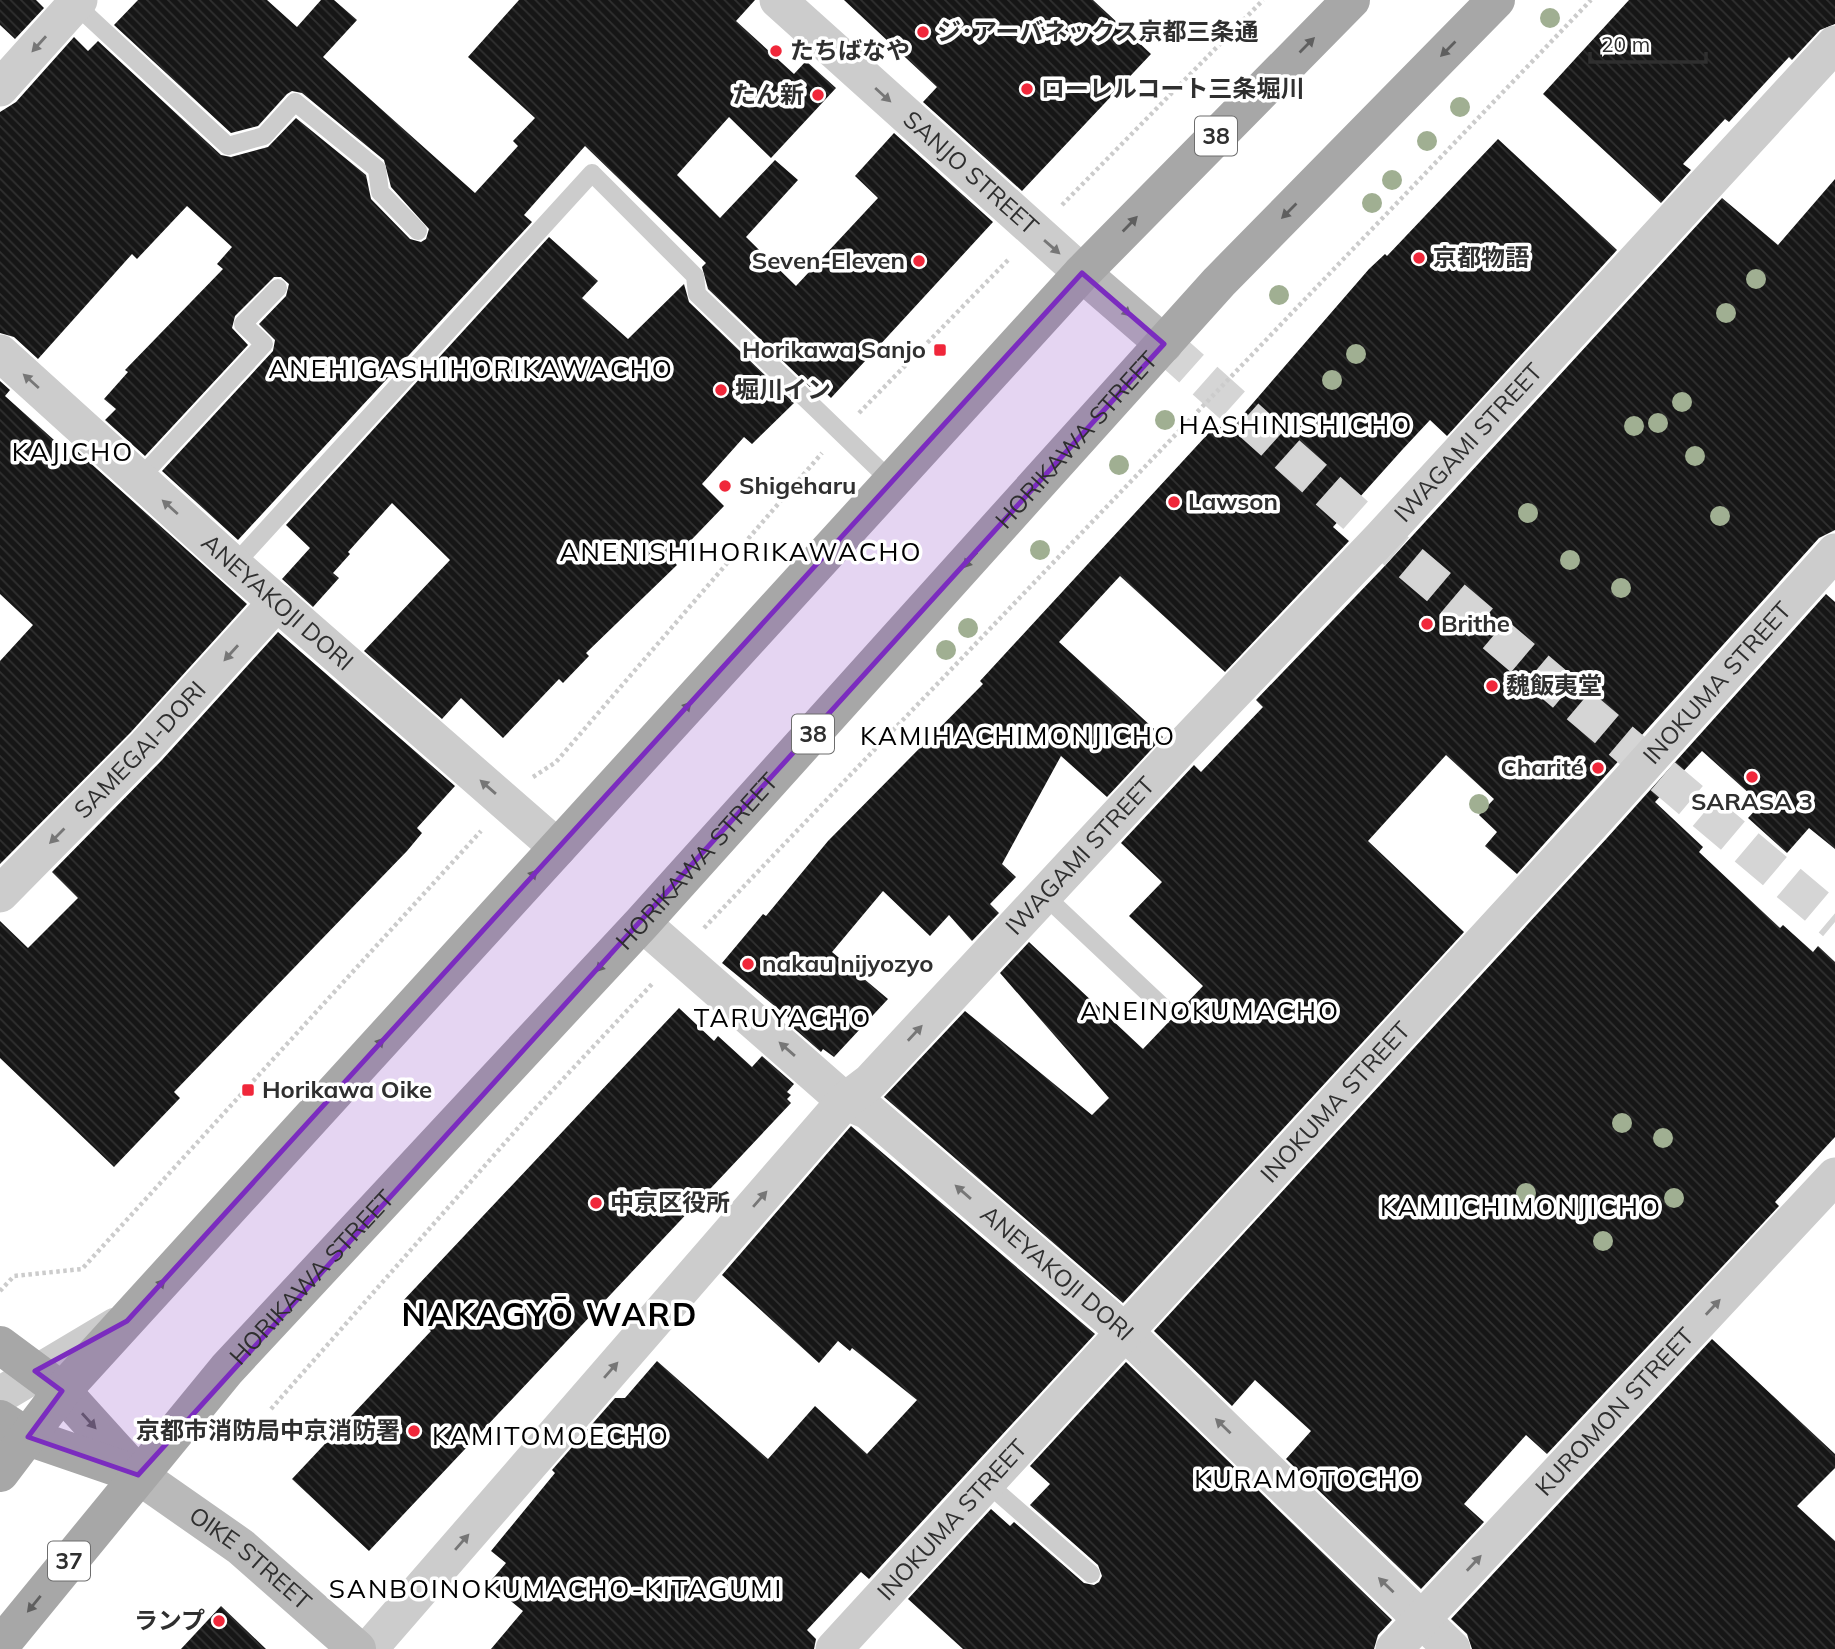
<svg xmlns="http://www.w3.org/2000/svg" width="1835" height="1649" font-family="Mulish,'Noto Sans JP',sans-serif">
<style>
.building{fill:url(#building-back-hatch)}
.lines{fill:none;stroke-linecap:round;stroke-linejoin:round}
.street-tunnel{stroke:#d5d5d5;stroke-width:37;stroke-dasharray:37 18;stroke-linecap:butt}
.path{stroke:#ccc;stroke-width:4.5;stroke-dasharray:3.5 3.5;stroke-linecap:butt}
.lane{stroke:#ccc;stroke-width:18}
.street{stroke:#ccc;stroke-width:37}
.secondary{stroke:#b9b9b9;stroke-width:38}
.primary{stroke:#a7a7a7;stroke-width:38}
.tree{fill:#a0af92}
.oneway{fill:#767676}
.oneway2{fill:#5f5f5f}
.oneway3{fill:#6d6d6d}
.marked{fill:#7b2cbf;fill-opacity:0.2;stroke:#7b2cbf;stroke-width:5;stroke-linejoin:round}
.poi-dot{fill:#f0273a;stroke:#fff;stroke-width:2.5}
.labels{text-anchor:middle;stroke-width:7;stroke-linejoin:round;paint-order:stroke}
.shield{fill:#fff;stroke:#6d6d6d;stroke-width:2}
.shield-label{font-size:23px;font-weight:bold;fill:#2f2f2f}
.poi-label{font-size:24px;font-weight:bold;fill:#2f2f2f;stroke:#fff;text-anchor:start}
.street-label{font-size:24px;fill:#2f2f2f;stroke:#fff}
.neighbourhood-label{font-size:26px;letter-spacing:2px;fill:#000;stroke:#fff}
.district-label{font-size:32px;font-weight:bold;letter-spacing:2px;fill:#000;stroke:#fff}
</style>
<defs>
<pattern id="building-back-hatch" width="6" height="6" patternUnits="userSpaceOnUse" patternTransform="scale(1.75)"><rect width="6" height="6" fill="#161616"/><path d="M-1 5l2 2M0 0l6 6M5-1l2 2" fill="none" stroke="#303030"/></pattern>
</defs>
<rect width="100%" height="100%" fill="#fff"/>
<!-- building -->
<path class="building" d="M0,0H36L44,8L15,39L0,25Z
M138,0H267L297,27L321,0H334L357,20L323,57L475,193L518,146L513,141L535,118L468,57L519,0H755L736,21L794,74L806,61L836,88L771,158L729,117L677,175L720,218L775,160L798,180L746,237L796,286L878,198L855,176L894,133L993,222L831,398L815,382L810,387L708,289L702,267L706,263L585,146L524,215L532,222L238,540L162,471L273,351L275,340L259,324L286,296L289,284L281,277H274L235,316L232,328L248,345L145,456L105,420L116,409L104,399L128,372L125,370L223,269L217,264L232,247L187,206L137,259L132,254L38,359L14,337L0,333V112L16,102L74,37L88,51L98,41L221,155L231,157L268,147L296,118L366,175L371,199L410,239L421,242L426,239L429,229L391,187L384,160L302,93L292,91L287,94L258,126L231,133L114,25Z
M844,0H1093L1151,54L1022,191L923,102L937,87Z
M1629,0H1835V24L1820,30L1792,60L1789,57L1729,122L1725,119L1683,164L1691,170L1661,203L1543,94Z
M1498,139L1617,250L1447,436L1430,420L1402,450L1333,527L1349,541L1225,672L1120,576L1059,642L1163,737L1107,797L1061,756L1002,864L1016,877L990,904L999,913L972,941L949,915L930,936L883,891L832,952L888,999L834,1057L823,1049L821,1052L790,1025L793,1021L722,963L763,914L766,916L828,841L983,684L980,681L1217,424L1227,433L1369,269L1385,254L1387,256Z
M1835,179V530L1819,538L1517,874L1485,846L1497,832L1479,815L1494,799L1446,755L1368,841L1464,932L1123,1303L884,1097L965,1011L1092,1115L1109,1098L1000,973L1029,942L1143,1049L1203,986L1129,916L1162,882L1121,843L1194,765L1201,772L1263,707L1256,700L1381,570L1722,198L1778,245Z
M549,237L598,281L582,298L628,339L684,284L689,302L794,403L752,444L744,437L702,484L724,506L672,560L677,565L586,653L589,656L563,683L559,679L503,738L461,698L442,719L364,651L450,560L392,503L348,552L350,554L333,573L339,578L313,607L282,579L310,548L286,525Z
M0,381L10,390L5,396L73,457L77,451L247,604L131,732L0,864V661L33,625L0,594Z
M1826,594L1835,602V849L1809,828L1787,853L1748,818L1761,804L1702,751L1655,802L1703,847L1699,852L1780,928L1783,925L1813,952L1818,946L1835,962V1137L1775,1202L1779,1206L1547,1454L1526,1435L1464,1504L1484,1522L1421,1589L1286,1459L1311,1431L1255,1380L1232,1406L1154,1331L1607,838Z
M278,632L455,786L417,828L422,833L407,851L174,1092L180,1098L114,1167L0,1058V921L28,948L78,898L52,872L162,760Z
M679,1008L714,1041L718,1036L752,1067L762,1056L794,1084L787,1092L791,1095L787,1099L791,1103L369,1551L292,1479L431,1331L401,1303Z
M851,1126L1095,1334L869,1579L861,1572L807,1630L816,1639L814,1649H491L523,1611L489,1583L506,1563L491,1551L555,1473L552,1470L615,1398H625L657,1361L768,1459L815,1406L867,1454L917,1400L852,1348L850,1351L838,1341L819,1363L722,1275Z
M1712,1339L1835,1454V1468L1797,1506L1835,1541V1649H1472L1467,1634L1451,1619Z
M1126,1362L1392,1620L1378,1635L1374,1649H963L908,1599L991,1509L1010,1526L1014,1522L1084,1583L1094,1585L1099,1582L1102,1576L1098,1565L1030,1505L1050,1484L1030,1466Z
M221,1606L266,1649H181Z"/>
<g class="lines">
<!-- street-tunnel -->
<path class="street-tunnel" d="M1164,344L1381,538L1835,922"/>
<!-- path -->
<path class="path" d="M1062,205L1263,0
M859,413L1009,259
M533,777L556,762L822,453
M704,928L1591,0
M0,1291L14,1276L82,1269L481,831
M271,1409L532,1112L653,983"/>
<!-- lane -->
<path class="lane" d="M75,4L228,146L264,136L295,102L377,169L380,192L418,231
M139,479L264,344L243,324L278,288
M234,565L592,173L695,276L697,294L892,482
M1044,895L1163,1007
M987,1483L1091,1574"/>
<!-- street -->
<g class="street">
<path id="s1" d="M778,0L1082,273"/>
<path d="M0,88L79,0"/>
<path id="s2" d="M0,353L234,565L558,848"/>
<path id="s3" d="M0,894L146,746L277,602"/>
<path id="s4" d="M642,923L845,1101L868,1111L1125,1332L1452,1649"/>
<path d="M0,1395L116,1326"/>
<path id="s5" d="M369,1649L845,1101L870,1082L1178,751L1381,538L1835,44"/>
<path id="s6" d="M834,1649L1591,824L1835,552"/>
<path id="s7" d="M1394,1649L1835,1176"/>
</g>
<!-- secondary -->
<g class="secondary">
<path d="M1082,273L1164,344"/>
<path id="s8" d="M138,1475L241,1547L357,1649"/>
</g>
<!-- primary -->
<g class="primary">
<path d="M0,1345L62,1391L138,1475"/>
<path d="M0,1419L28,1437L133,1473"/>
<path d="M0,1473L62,1391L1082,273L1351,0"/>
<path id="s9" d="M0,1646L227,1369L642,923L1219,282L1496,0"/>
</g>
</g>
<!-- trees -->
<g class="tree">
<circle cx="1550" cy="18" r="10"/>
<circle cx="1460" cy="107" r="10"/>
<circle cx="1427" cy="141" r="10"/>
<circle cx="1392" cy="180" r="10"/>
<circle cx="1372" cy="203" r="10"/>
<circle cx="1756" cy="279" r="10"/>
<circle cx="1279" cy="295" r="10"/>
<circle cx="1726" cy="313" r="10"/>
<circle cx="1356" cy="354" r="10"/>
<circle cx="1332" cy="380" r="10"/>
<circle cx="1682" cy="402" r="10"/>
<circle cx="1165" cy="420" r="10"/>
<circle cx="1658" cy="423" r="10"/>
<circle cx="1634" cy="426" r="10"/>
<circle cx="1695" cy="456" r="10"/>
<circle cx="1119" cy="465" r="10"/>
<circle cx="1528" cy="513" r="10"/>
<circle cx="1720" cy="516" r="10"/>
<circle cx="1040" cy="550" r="10"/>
<circle cx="1570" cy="560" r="10"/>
<circle cx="1621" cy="588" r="10"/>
<circle cx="968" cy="628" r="10"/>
<circle cx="946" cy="650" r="10"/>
<circle cx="1479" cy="804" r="10"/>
<circle cx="1622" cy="1123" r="10"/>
<circle cx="1663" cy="1138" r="10"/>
<circle cx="1526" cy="1193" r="10"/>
<circle cx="1674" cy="1198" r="10"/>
<circle cx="1603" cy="1241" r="10"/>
</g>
<!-- one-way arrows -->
<defs><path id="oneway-solid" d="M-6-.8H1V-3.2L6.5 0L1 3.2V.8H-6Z" transform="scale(1.75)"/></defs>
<g class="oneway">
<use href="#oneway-solid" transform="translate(39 44) rotate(132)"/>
<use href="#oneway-solid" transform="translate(883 95) rotate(42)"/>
<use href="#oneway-solid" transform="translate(1052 247) rotate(41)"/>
<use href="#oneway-solid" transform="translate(31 381) rotate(-138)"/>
<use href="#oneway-solid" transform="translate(170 507) rotate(-138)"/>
<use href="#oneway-solid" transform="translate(231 653) rotate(132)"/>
<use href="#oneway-solid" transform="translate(488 787) rotate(-139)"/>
<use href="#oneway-solid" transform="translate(57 836) rotate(135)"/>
<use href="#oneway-solid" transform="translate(915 1033) rotate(-47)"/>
<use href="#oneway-solid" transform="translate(787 1049) rotate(-139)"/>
<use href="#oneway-solid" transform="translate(963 1192) rotate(-139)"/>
<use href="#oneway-solid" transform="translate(760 1199) rotate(-49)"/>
<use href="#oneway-solid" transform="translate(1713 1307) rotate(-47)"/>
<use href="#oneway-solid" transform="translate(611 1370) rotate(-49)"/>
<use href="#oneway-solid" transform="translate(1223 1426) rotate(-136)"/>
<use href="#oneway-solid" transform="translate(462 1542) rotate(-49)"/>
<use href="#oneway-solid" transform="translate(1474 1563) rotate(-47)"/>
<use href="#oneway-solid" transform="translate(1386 1585) rotate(-136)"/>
</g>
<g class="oneway2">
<use href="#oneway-solid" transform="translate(1307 45) rotate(-45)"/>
<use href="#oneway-solid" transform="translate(1448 49) rotate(135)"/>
<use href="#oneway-solid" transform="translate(1289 211) rotate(135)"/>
<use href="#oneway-solid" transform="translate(1130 224) rotate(-46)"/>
<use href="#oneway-solid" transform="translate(970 560) rotate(132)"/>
<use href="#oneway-solid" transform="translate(684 710) rotate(-48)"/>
<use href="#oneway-solid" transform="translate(530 878) rotate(-48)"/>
<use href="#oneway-solid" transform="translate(603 964) rotate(133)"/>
<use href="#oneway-solid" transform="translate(377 1046) rotate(-48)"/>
<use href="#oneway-solid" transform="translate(158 1287) rotate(-48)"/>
<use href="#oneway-solid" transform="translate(89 1421) rotate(48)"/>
<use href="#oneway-solid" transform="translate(34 1604) rotate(129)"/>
</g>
<use class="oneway3" href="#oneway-solid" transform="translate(1123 309) rotate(41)"/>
<!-- marked area -->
<path class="marked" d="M1082,273L1164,344L138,1475L28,1437L62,1391L35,1371L127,1321Z"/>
<!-- markers -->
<g class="poi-dot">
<circle cx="923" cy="32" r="7"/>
<circle cx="776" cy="51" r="7"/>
<circle cx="1027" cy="89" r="7"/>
<circle cx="818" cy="95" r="7"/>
<circle cx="1419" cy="258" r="7"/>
<circle cx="919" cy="261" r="7"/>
<rect x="933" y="343" width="14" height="14" rx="3.5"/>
<circle cx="721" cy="390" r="7"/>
<circle cx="725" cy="486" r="7"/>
<circle cx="1174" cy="502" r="7"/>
<circle cx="1427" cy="624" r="7"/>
<circle cx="1492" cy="686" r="7"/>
<circle cx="1598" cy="768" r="7"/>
<circle cx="1752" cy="777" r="7"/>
<circle cx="748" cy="964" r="7"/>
<rect x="241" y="1083" width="14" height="14" rx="3.5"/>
<circle cx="596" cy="1203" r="7"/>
<circle cx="414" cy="1431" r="7"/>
<circle cx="219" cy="1621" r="7"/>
</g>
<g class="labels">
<!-- shield labels -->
<g class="shield">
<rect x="1195" y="116.5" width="42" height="39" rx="5"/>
<rect x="792" y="714.5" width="42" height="39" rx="5"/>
<rect x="48" y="1541.5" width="42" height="39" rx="5"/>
</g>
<g class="shield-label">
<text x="1216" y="144">38</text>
<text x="813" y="742">38</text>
<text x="69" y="1569">37</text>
</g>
<!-- poi labels -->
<g class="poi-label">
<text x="937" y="40">ジ･アーバネックス京都三条通</text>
<text x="790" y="59">たちばなや</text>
<text x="1041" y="97">ローレルコート三条堀川</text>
<text x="804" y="103" text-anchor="end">たん新</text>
<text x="1433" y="266">京都物語</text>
<text x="905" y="269" text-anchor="end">Seven-Eleven</text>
<text x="926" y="358" text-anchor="end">Horikawa Sanjo</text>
<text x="735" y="398">堀川イン</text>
<text x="739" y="494">Shigeharu</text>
<text x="1188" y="510">Lawson</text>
<text x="1441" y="632">Brithe</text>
<text x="1506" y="694">魏飯夷堂</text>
<text x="1584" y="776" text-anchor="end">Charité</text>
<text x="1752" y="810" text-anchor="middle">SARASA 3</text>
<text x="762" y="972">nakau nijyozyo</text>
<text x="262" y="1098">Horikawa Oike</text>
<text x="610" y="1211">中京区役所</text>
<text x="400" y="1439" text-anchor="end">京都市消防局中京消防署</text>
<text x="205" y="1629" text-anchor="end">ランプ</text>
</g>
<!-- street labels -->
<g class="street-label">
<text dy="8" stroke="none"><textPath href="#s1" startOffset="259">SANJO STREET</textPath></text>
<text dy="8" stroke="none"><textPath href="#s9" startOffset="1617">HORIKAWA STREET</textPath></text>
<text dy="8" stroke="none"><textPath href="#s5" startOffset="1633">IWAGAMI STREET</textPath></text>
<text dy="8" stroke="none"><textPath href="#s2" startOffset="373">ANEYAKOJI DORI</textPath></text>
<text dy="8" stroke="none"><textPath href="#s6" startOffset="1309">INOKUMA STREET</textPath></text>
<text dy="8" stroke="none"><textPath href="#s3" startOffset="201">SAMEGAI-DORI</textPath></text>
<text dy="8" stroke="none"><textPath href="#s5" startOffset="1066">IWAGAMI STREET</textPath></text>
<text dy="8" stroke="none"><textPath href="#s9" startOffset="1050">HORIKAWA STREET</textPath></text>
<text dy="8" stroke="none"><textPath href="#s6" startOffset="742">INOKUMA STREET</textPath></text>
<text dy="8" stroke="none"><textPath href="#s4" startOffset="544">ANEYAKOJI DORI</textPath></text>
<text dy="8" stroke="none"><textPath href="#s9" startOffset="483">HORIKAWA STREET</textPath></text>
<text dy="8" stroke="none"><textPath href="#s7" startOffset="324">KUROMON STREET</textPath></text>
<text dy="8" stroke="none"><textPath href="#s6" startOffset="175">INOKUMA STREET</textPath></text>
<text dy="8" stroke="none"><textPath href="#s8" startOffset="140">OIKE STREET</textPath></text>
</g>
<!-- neighbourhood labels -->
<g class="neighbourhood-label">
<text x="471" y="378">ANEHIGASHIHORIKAWACHO</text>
<text x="1296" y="434">HASHINISHICHO</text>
<text x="73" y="461">KAJICHO</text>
<text x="741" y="561">ANENISHIHORIKAWACHO</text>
<text x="1018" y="745">KAMIHACHIMONJICHO</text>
<text x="1210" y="1020">ANEINOKUMACHO</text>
<text x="783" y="1027">TARUYACHO</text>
<text x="1521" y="1216">KAMIICHIMONJICHO</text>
<text x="551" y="1445">KAMITOMOECHO</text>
<text x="1308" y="1488">KURAMOTOCHO</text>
<text x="556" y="1598">SANBOINOKUMACHO-KITAGUMI</text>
</g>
<!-- district labels -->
<g class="district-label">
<text x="550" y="1326">NAKAGYŌ WARD</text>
</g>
</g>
<!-- scale -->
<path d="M1590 52v10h116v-10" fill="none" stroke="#2f2f2f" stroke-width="3.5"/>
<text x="1601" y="52" font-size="21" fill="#2f2f2f" stroke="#ffffff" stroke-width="5" paint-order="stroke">20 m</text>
</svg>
